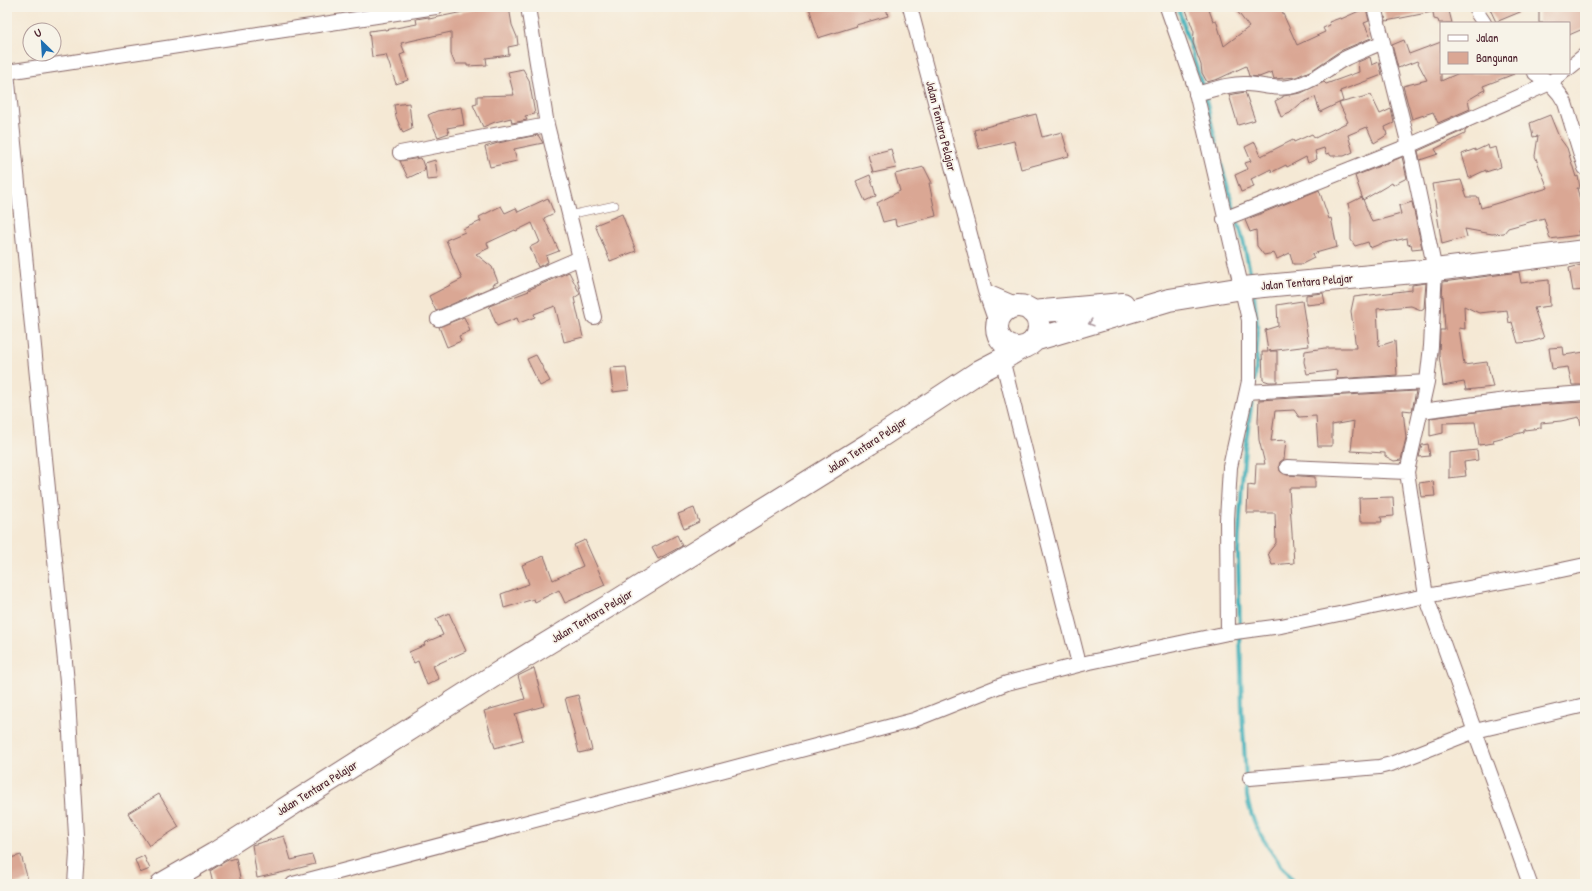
<svg xmlns="http://www.w3.org/2000/svg" width="1592" height="891" font-family="'Patrick Hand',sans-serif">
<style>
.lines{fill:none;stroke-linecap:round;stroke-linejoin:round}
.stream{stroke:#40b0ba;stroke-width:4}
.building{fill:#daa794}
.service-casing{stroke:#866666;stroke-width:8}
.minor-casing{stroke:#866666;stroke-width:16}
.trunk-casing{stroke:#866666;stroke-width:24}
.service{stroke:#fff;stroke-width:7}
.minor{stroke:#fff;stroke-width:14}
.trunk{stroke:#fff;stroke-width:22}
.oneway{stroke:#ae9aa0}
.labels{text-anchor:middle;stroke-width:3.5;stroke-linejoin:round;paint-order:stroke}
.street-label{font-size:12px;fill:#4a1f2b;stroke:#f7f3e8}
</style>
<rect width="100%" height="100%" fill="#f7f3e8"/>
<filter id="ink" filterUnits="userSpaceOnUse"><feTurbulence type="fractalNoise" baseFrequency=".025" numOctaves="2"/><feDisplacementMap in="SourceGraphic" scale="8" xChannelSelector="R" yChannelSelector="G"/><feConvolveMatrix kernelMatrix="1 2 1 2 8 2 1 2 1" color-interpolation-filters="sRGB"/></filter>
<filter id="wash" filterUnits="userSpaceOnUse"><feTurbulence type="fractalNoise" baseFrequency=".012" numOctaves="4" result="noise"/><feDisplacementMap in="SourceGraphic" scale="16" xChannelSelector="R" yChannelSelector="G"/><feGaussianBlur stdDeviation="0.9" result="paint"/><feColorMatrix in="noise" values="0 0 0 0 0 0 0 0 0 0 0 0 0 0 0 0 0 1.4 0 .05"/><feComposite in="paint" operator="in"/></filter>
<g filter="url(#wash)">
<rect width="100%" height="100%" fill="#f5e9d5"/>
<g class="lines">
<!-- stream -->
<path class="stream" d="M1178,7L1205,95L1219,157L1243,240L1252,280
M1254,293L1258,332L1255,382
M1253,394L1245,448L1242,483L1238,553L1242,710L1247,796C1252,831 1275,855 1294,884"/>
</g>
<g id="blocks">
<!-- building -->
<path class="building" d="M487,7H509L512,25L517,37L518,45L508,47L509,55L486,58L487,65L467,66V64H455L451,54V32L401,43L405,53L400,55L408,80L396,84L386,55L372,57L369,31L385,29V30L417,24L416,19L429,17V19Z
M809,7H886L888,16L856,25L857,26L818,38Z
M1185,7H1208L1213,21L1216,20L1224,46L1249,27L1234,7H1280L1297,45L1325,32L1323,28L1330,25L1329,22L1340,18L1341,19L1366,8L1369,21L1364,23L1371,38L1340,51L1312,70L1296,77L1274,79L1272,72L1259,77L1249,76L1246,66L1218,79L1207,82L1202,73L1201,65L1193,43L1194,32Z
M1383,7H1432V12L1386,21Z
M1443,7H1448L1452,23H1439L1438,20L1434,19L1433,12Z
M1489,7H1532L1496,22Z
M1549,7H1585V28L1569,35V23H1539V11Z
M1404,40L1409,54L1441,42V81L1459,73L1514,74L1483,86L1485,90L1468,100L1470,109L1438,123L1433,112L1412,119L1403,86L1427,80L1417,61L1398,68L1392,45Z
M1370,57L1372,65L1379,62L1382,75L1340,91L1343,101L1320,112L1315,97L1300,104L1290,113L1281,117L1275,101L1283,97V96L1301,93L1324,82L1326,84L1359,72L1358,62Z
M523,69L529,80L535,114L525,116L527,120L512,123L511,118L495,122L483,127L473,105L477,104V96L514,95L508,72Z
M1245,92L1255,120L1238,125L1229,95Z
M1371,95L1380,114L1391,109L1394,123L1385,127L1387,135L1374,143L1367,127L1348,135L1353,152L1344,156H1331L1329,153L1326,154L1324,148L1315,151L1317,159L1308,163L1306,157L1287,167L1286,165L1272,172L1271,169L1251,179L1254,187L1241,192L1235,175L1248,169L1245,163L1251,161L1245,147L1255,142L1261,156L1293,140L1294,142L1312,134L1315,138L1348,122L1339,103Z
M409,103L412,129L403,133L396,117L394,105Z
M461,107L464,125L447,128L449,133L438,137L428,115L437,111Z
M1036,114L1042,137L1062,132L1069,156L1021,169L1014,141L979,149L974,130Z
M1550,115L1559,137L1567,148L1576,177L1578,176L1580,188H1577L1583,211L1585,210V229L1578,231L1579,235L1550,239L1544,218L1508,228L1504,233L1492,234L1465,229L1467,237L1442,244L1432,184L1461,180L1467,197H1478L1481,208L1548,188L1535,156L1538,136L1533,137L1530,123Z
M1469,128L1465,131V134L1435,149L1438,154L1420,160L1418,151Z
M538,135L543,143L514,149L517,161L490,167L485,147L498,143Z
M1488,145L1489,149L1496,147L1501,167L1486,172V170L1469,178L1462,154L1475,149V151Z
M891,149L896,168L873,173L868,155Z
M1402,157L1407,178L1393,185L1392,183L1363,200L1355,176Z
M421,158L425,170L408,178L400,161Z
M435,160L438,179L427,180L425,163Z
M924,167L932,183H929L936,216L896,226L895,219L883,222L877,203L900,191L895,174Z
M870,175L876,196L865,201L856,181Z
M1319,190L1329,219L1331,218L1337,247L1312,254L1314,258L1302,264H1293L1290,253L1277,259L1274,253L1264,255L1257,246L1256,230L1250,232L1245,220Z
M1362,197L1372,222L1401,214L1399,206L1412,202L1422,248L1412,249L1411,244L1408,245L1407,238L1380,244L1370,248L1368,242L1355,246L1351,240V217L1348,204Z
M548,198L554,213L544,218L559,251L546,256L548,262L538,267L530,247L540,242L532,223L516,231L515,230L487,243L489,248L476,254L492,267L498,282L493,284L494,286L436,311L429,296L462,279L446,240L465,232L463,229L481,221L479,217L501,206L505,213L516,208L518,212Z
M622,214L636,251L610,261L595,225Z
M1585,264V290L1573,291L1569,268Z
M569,272L580,294L574,298L583,337L564,342L555,306L534,314L535,317L519,323L517,318L497,326L489,306L529,291L528,290Z
M1519,272L1521,283L1549,280L1550,306L1534,308L1544,338L1531,342L1518,343L1512,322L1509,323L1507,310L1479,313L1464,306L1465,329L1459,328L1464,365L1487,362L1493,387L1466,390L1464,382L1443,386L1439,355L1440,330H1445L1443,296L1442,297L1443,282Z
M1426,283L1424,308L1421,310L1411,306L1377,309L1379,346L1395,341L1397,375L1336,379L1337,370L1307,374L1304,362L1305,351L1325,348H1356L1351,311L1354,297L1412,290V285Z
M1323,293L1325,303L1306,305V295Z
M1302,301L1309,346L1269,351H1277V382H1269L1263,380L1262,352H1268L1265,330L1278,326L1277,305Z
M464,317L470,331L459,336L461,341L447,347L439,327Z
M1563,347L1564,355L1585,352V385H1572L1568,367L1552,369L1549,348Z
M536,355L550,381L540,386L527,359Z
M626,367L629,390L613,392L610,368Z
M1416,391L1412,411L1403,410L1406,438L1401,460L1394,461L1385,456V453L1351,451L1354,421L1332,425V446H1318L1316,416L1299,417L1294,410L1275,411L1271,441L1286,440L1284,459L1280,462L1279,466L1280,471L1287,475L1315,477V488H1289L1294,563L1272,565L1268,553L1276,543L1275,513H1247L1248,485L1255,486L1256,464H1265L1259,440L1258,421L1259,400Z
M1585,402V424L1581,425L1579,417L1561,421L1541,423V428L1524,430V432L1493,440L1494,443L1479,445L1475,422L1443,423V433L1430,436V418L1531,405Z
M1428,444L1430,456L1419,457L1422,445Z
M1477,450L1478,460L1464,462L1466,476L1449,478V453Z
M1433,481L1435,496L1421,497L1419,483Z
M1393,497L1394,516L1381,517L1382,522H1360L1359,498Z
M694,508L699,522L684,529L678,514Z
M677,535L682,546L658,559L652,548Z
M585,540L605,585L565,603L559,590L535,602L534,599L504,608L501,594L529,584L522,565L544,556L553,580L583,566L574,545Z
M449,613L466,651L433,666L439,679L427,685L418,661L414,663L409,652L425,645L424,643L443,635L436,619Z
M534,668L544,706L515,714L523,740L495,748L484,711L525,699L518,676Z
M578,695L592,750L579,753L565,698Z
M159,794L179,827L149,846L128,813Z
M284,836L291,860L312,855L315,864L280,873L257,878L252,845Z
M21,855L28,880L14,884H7V859Z
M144,856L150,869L140,873L135,860Z
M236,858L241,883L235,884H213L210,871L226,861Z"/>
</g>
</g>
<g filter="url(#ink)">
<use href="#blocks" fill-opacity="0" stroke="#866666" stroke-width="1"/>
<g class="lines">
<defs>
<path id="service" d="M569,215L615,205"/>
<path id="minor" d="M910,7L985,291L998,328
M1167,7L1194,84L1249,320V381L1230,467L1227,520L1228,633
M1374,7L1407,138L1435,270L1431,346L1427,382L1407,472L1426,596L1530,884
M1477,7L1478,14L1484,23
M1569,68L1585,55
M7,72L67,682L77,853L75,884
M7,72L436,7
M1535,73C1549,82 1558,89 1565,103L1585,168
M1196,94C1212,90 1230,83 1247,84C1265,85 1279,91 1298,85C1316,80 1328,68 1344,59C1356,53 1370,48 1383,42
M400,153L547,125
M1224,219L1408,146L1550,83L1562,73
M580,258L594,317
M985,291L1020,306
M438,319L580,258L547,125L528,7
M1002,359L1079,664
M1247,392L1427,382
M1421,411L1530,397L1585,393
M1287,467L1407,472
M1250,778L1379,767L1391,764L1475,731L1585,705
M293,884L914,720L1007,683L1090,662L1228,633L1281,626L1426,596L1538,575L1585,565"/>
<path id="trunk" d="M997 327a21 21 0 1 1 42 0a21 21 0 1 1-42 0Z
M1032,312L1123,304
M1034,340L1169,300L1243,288L1435,270L1585,251
M162,884L214,854L503,670L612,604L869,444L980,371L1001,360L1021,348"/>
</defs>
<!-- service casing -->
<use href="#service" class="service-casing"/>
<!-- minor casing -->
<use href="#minor" class="minor-casing"/>
<!-- trunk casing -->
<use href="#trunk" class="trunk-casing"/>
<!-- service -->
<use href="#service" class="service"/>
<!-- minor -->
<use href="#minor" class="minor"/>
<!-- trunk -->
<use href="#trunk" class="trunk"/>
</g>
<!-- one-way arrows -->
<defs><path id="oneway-chevron" d="M-2-3.5L2.5 0L-2 3.5" fill="none" stroke-width="1.6" stroke-linecap="round" stroke-linejoin="round"/></defs>
<use class="oneway" href="#oneway-chevron" transform="translate(1091 323) rotate(163)"/>
</g>
<g class="labels">
<!-- street labels -->
<g class="street-label">
<text transform="translate(941 126) rotate(76)" y="4">Jalan Tentara Pelajar</text>
<text transform="translate(1307 282) rotate(-5)" y="4">Jalan Tentara Pelajar</text>
<text transform="translate(867 445) rotate(-33)" y="4">Jalan Tentara Pelajar</text>
<text transform="translate(592 616) rotate(-31)" y="4">Jalan Tentara Pelajar</text>
<text transform="translate(317 788) rotate(-32)" y="4">Jalan Tentara Pelajar</text>
</g>
</g>
<!-- margin -->
<rect width="1592" height="891" fill="none" stroke="#f7f3e8" stroke-width="24"/>
<!-- legend -->
<rect x="1440" y="22" width="130" height="52" fill="#f7f3e8" stroke="#b29e9c"/>
<rect x="1448" y="35" width="20" height="6" fill="#ffffff" stroke="#b29e9c"/>
<text x="1476" y="42" font-size="12" fill="#4a1f2b">Jalan</text>
<rect x="1448" y="52" width="20" height="12" fill="#daa794" stroke="#b29e9c"/>
<text x="1476" y="62" font-size="12" fill="#4a1f2b">Bangunan</text>
<!-- north arrow -->
<g transform="translate(42 42) rotate(335)"><circle r="19" fill="#f7f3e8" stroke="#b29e9c"/>
<path d="M0-3L7 15L0 10L-7 15Z" fill="#1f6fb2"/>
<text y="-6" font-size="11" font-weight="bold" text-anchor="middle" fill="#4a1f2b">U</text>
</g>
</svg>
